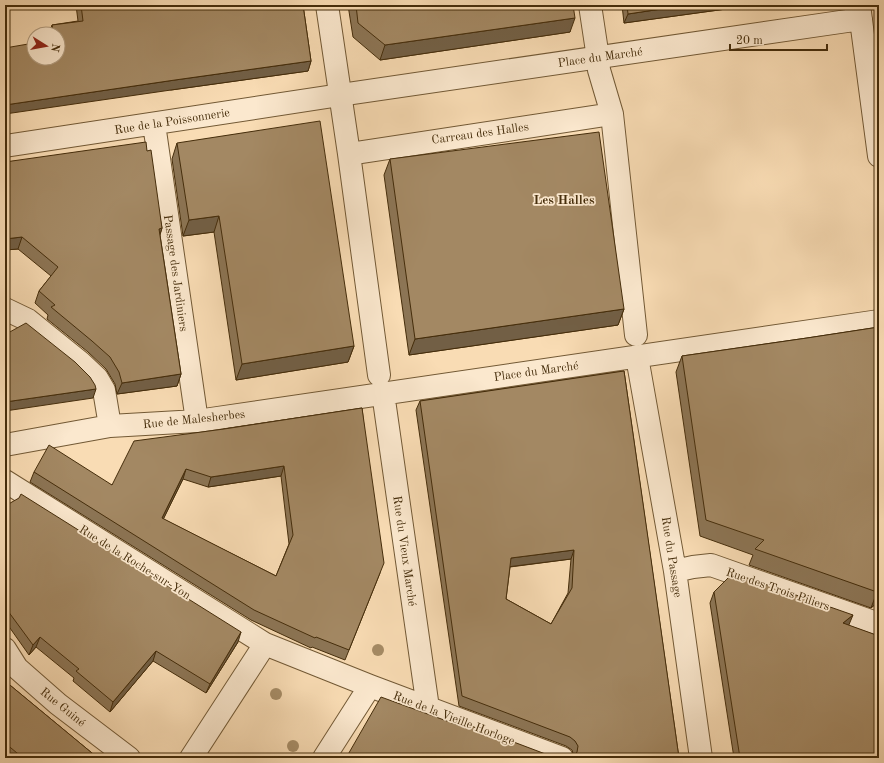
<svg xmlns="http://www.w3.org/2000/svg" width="884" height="763" font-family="'Old Standard TT',serif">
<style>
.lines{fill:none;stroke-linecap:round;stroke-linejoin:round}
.pedestrian-casing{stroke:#725935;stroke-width:24}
.minor-casing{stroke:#725935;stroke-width:24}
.pedestrian{stroke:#fbe8ce;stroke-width:22}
.minor{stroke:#fbe8ce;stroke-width:22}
.tree{fill:#a68c66}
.wall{fill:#8c7555;stroke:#452d0b;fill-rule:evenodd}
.shaded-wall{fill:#725f45;stroke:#452d0b}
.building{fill:#a38863;stroke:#452d0b;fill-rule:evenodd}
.labels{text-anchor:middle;stroke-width:3.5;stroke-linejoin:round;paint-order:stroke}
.street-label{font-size:12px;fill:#452d0b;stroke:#fbe8ce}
.neighbourhood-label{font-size:13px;font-weight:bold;fill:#452d0b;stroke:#fbe8ce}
</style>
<rect width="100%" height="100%" fill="#f9dcb4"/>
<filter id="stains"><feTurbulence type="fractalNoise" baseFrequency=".005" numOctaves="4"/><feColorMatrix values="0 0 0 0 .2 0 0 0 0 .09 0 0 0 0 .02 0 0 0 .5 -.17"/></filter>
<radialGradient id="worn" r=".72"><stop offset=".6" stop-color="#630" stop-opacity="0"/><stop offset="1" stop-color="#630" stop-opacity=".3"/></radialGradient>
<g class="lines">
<defs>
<path id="pedestrian" d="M327,5L349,154L379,375
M590,5L598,58L599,70L612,114L636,335
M349,154L612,114"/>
<path id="minor" d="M859,5L879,156
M154,124L197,421
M5,146L340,95L861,19
M5,309L28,320L80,362L97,378L104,390L110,426
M637,357L675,571L701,758
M383,393L428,708
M5,445L110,426L197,421L879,321
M5,481L265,644
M675,571L693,567L711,565L879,624
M5,649L17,668L58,704L129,758
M191,758L265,644L370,686L562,758
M324,758L370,686"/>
</defs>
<!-- pedestrian casing -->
<use href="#pedestrian" class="pedestrian-casing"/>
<!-- minor casing -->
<use href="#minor" class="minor-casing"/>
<!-- pedestrian -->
<use href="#pedestrian" class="pedestrian"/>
<!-- minor -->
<use href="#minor" class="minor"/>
</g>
<!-- trees -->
<g class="tree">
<circle cx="378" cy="650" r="6"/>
<circle cx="276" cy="694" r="6"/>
<circle cx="293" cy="746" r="6"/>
</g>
<!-- wall -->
<path class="wall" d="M76,5H303L311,61L308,71L171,90L58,58V34H49L52,25L78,21Z
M348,5H573L570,32L380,60L353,37Z
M622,5H756L704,12L624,23Z
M177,143L354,346L348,362L236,380L214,232L183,236L172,159Z
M147,151L162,228L160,235L181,374L177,386L117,394L115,384L106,369L88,352L47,319L48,315L35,303L39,291L51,276L18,249L5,250V162Z
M390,159L624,309L618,325L409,355L384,175Z
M879,327V601L871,608L749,565L753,555L700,536L676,372L682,356L807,338Z
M624,371L679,758L574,757L572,750L566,746L459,706L416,410L420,401ZM571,559L568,593L551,624L506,599L510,567Z
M362,408L380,573L345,660L312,647L311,648L251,620L30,482L34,472L112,485L224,429ZM281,476L289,544L276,576L163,519L183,479L208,487Z
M5,506L238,642L206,693L153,661L110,712L73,681L74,678L36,647L29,655L5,621Z
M714,592L849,625L879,758H734L710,603Z
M5,681L98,758H6L5,757Z"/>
<!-- shaded-wall -->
<path class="shaded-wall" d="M688,5H756L704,12L624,23L628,14Z
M575,18L570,32L380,60L385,45Z
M311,61L308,71L171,90L5,114V105L175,80Z
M219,216L214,232L183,236L189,220Z
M162,228L158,240L159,229Z
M22,237L18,249L5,250V239Z
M624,309L618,325L409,355L415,339Z
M354,346L348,362L236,380L242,364Z
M181,374L177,386L117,394L122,383Z
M96,389L93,398L5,411V402Z
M284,466L281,476L208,487L211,477Z
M186,469L183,479L159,528L162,518Z
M574,550L571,559L507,567L511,558Z
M879,590V601L871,608L877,592Z
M853,615L848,627L843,623Z
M241,632L238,642L206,693L210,684Z
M40,637L36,647L29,655L33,645Z
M156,651L153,661L110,712L113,702Z"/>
<!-- building -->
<path class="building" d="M81,5H303L311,61L175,80L5,105V48L34,43V58H58V34H54L52,25L83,21Z
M356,5H573L575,18L385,45L358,23Z
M627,5H688L628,14Z
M320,121L354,346L242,364L219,216L189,220L177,143Z
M599,132L624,309L415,339L390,159Z
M146,142L147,151L151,150L162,228L159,229L181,374L122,383L119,372L110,357L92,341L51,307L55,305L39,291L58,267L22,237L5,239V162Z
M26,323L75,362L90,377L95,385L96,389L5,402V337L8,333Z
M879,327V590L877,592L755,549L764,540L706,520L682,356L807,338Z
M624,371L650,552L679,758H573L577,752L578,746L575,741L570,737L462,696L420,401ZM574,550L572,588L551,624L506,599L511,558Z
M362,408L384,563L349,650L316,637L315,638L254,610L34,472L49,445L112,485L134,441L224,429ZM284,466L293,535L276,576L162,518L186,469L211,477Z
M21,494L241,632L210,684L156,651L113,702L76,671L79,669L40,637L33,645L5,607V506L19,498Z
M733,573L853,615L843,623L879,636V756L878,758H740L714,592Z
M5,681L98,758H23L5,743Z
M381,697L466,728V724L556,758H346Z"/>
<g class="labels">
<!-- street labels -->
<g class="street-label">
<text transform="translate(600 57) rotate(-8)" y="4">Place du Marché</text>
<text transform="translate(172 121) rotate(-9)" y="4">Rue de la Poissonnerie</text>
<text transform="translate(480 133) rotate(-8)" y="4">Carreau des Halles</text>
<text transform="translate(176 273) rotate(82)" y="4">Passage des Jardiniers</text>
<text transform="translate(536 371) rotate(-8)" y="4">Place du Marché</text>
<text transform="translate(194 419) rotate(-6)" y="4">Rue de Malesherbes</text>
<text transform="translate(405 551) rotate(82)" y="4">Rue du Vieux Marché</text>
<text transform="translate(672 557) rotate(81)" y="4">Rue du Passage</text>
<text transform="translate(135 562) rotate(32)" y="4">Rue de la Roche-sur-Yon</text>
<text transform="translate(778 589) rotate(19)" y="4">Rue des Trois Piliers</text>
<text transform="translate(63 707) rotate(39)" y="4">Rue Guiné</text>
<text transform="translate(454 718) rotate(21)" y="4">Rue de la Vieille Horloge</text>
</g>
<!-- neighbourhood labels -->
<g class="neighbourhood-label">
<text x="564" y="204">Les Halles</text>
</g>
</g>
<!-- margin -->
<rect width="884" height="763" fill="none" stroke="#f9dcb4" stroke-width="20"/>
<rect x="6" y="6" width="872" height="751" fill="none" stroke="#452d0b" stroke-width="2"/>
<rect x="10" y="10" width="864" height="743" fill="none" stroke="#452d0b"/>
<!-- north arrow -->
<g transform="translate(46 46) rotate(101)"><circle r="19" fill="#fbe8ce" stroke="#b29d80"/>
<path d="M0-3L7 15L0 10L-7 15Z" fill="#8f2418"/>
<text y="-6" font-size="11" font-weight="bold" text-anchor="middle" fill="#452d0b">N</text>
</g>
<!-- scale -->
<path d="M730 44v6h97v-6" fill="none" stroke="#452d0b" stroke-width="2"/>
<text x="736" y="44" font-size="12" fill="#452d0b" stroke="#fbe8ce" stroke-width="3" paint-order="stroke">20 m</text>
<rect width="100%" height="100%" filter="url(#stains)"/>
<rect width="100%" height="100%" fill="url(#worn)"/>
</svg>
